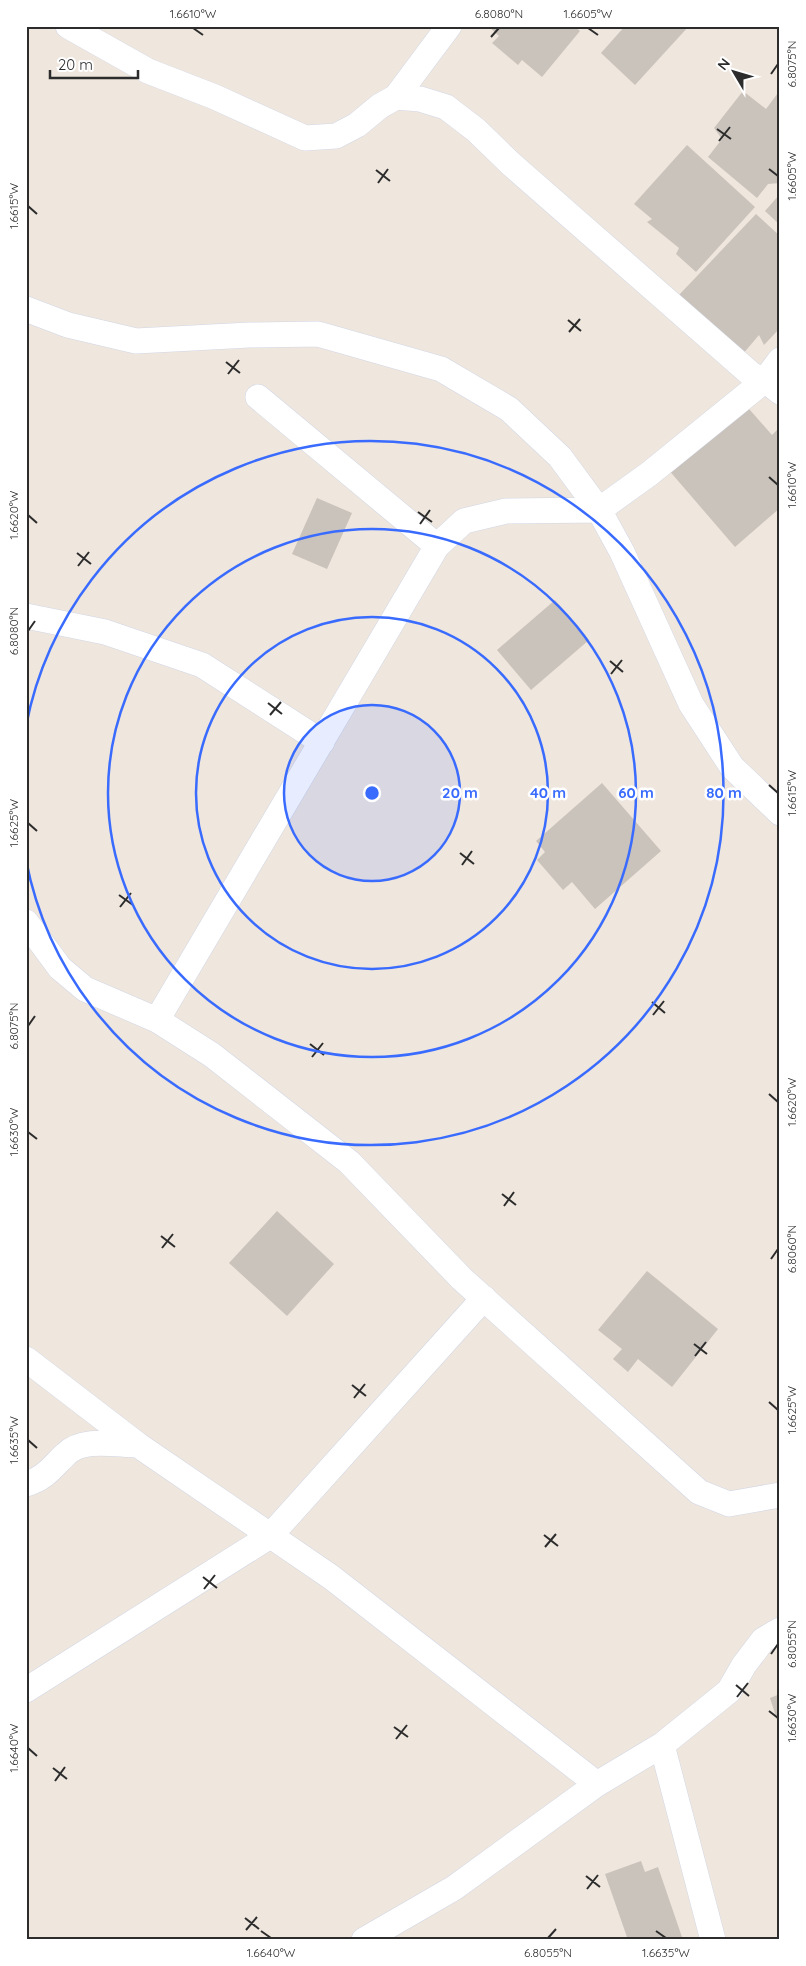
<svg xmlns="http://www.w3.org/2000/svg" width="806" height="1966" font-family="Quicksand,sans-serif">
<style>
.building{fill:#cac3bc}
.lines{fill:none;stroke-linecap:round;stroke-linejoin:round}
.minor-casing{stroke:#d2d7e6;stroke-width:26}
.minor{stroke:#fff;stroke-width:25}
.ticks{fill:none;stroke:#2c2c2c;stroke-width:2}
.ring{fill:none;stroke:#396bff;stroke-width:2.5}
.centre{fill:#396bff;stroke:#fff;stroke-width:2.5}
.ring-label{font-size:15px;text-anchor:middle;font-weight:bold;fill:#396bff;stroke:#fff;stroke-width:5;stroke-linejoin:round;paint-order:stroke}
.neatline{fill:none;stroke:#2c2c2c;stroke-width:2}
.ticks-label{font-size:12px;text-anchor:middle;fill:#2c2c2c}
</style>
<rect width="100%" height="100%" fill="#efe6dd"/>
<!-- building -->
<path class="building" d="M488,26H574L580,31L542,77L522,60L518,65L492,43L499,36Z
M625,26H689L635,85L601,53Z
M743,91L766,109L778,93L780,95V183L768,184L757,198L708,157L722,139L714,128Z
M687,145L755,207L696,272L676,254L679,248L647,222L652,219L634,204Z
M780,194V225L765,211Z
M756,214L780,236V328L764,345L759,335L742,355L679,295Z
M743,402L772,435L780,427V508L735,547L667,468Z
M317,498L352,513L327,569L292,554Z
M555,600L589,640L531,690L497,650Z
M602,783L661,851L595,909L572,882L563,890L537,860L545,852L536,841Z
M277,1211L334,1264L287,1316L229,1263Z
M647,1271L718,1329L672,1387L638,1359L628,1372L613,1359L622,1349L598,1330Z
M780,1694V1726H779L770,1698Z
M641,1861L645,1872L658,1867L683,1940H628L605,1874Z"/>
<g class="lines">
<defs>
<path id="minor" d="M68,26L148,71L215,97L305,138L336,136L357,125L380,106L396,97L420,99L446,107L476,130L511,164L752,375L765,380L780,392
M396,97L449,26
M26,309L68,325L136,341L249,335L318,334L441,369L509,409L560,457L599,510L622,552L691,704L732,767L780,813
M258,397L437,546
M26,616L105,632L202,665L322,742
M26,922L60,968L85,989L157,1020L212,1055L349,1162L462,1279L699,1492L729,1504L780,1495
M157,1020L437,546L464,521L506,511L599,510L649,474L765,380L780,360
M26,1359L138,1445L331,1577L597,1784
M26,1484C46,1478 52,1467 66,1454C83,1437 116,1445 138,1445
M26,1690L270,1536L484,1298
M662,1745L713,1940
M364,1940L454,1888L597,1784L662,1745L729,1691L744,1665L763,1640L780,1630"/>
</defs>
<!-- minor casing -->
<use href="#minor" class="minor-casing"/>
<!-- minor -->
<use href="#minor" class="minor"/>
</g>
<!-- ticks -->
<path class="ticks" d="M193,28L203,35M588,28L598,35M491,37L499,28M771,74L778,64M717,129L731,139M719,141L730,127M769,169L778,176M376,170L390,181M378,183L388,169M28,206L37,214M568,320L581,331M569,332L580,319M226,362L240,373M228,374L239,360M769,477L778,485M418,512L432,522M28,515L37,523M420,524L430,510M77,553L91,564M78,566L89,552M28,631L35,621M610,661L623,672M611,674L622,660M268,703L282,714M270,715L281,702M769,785L778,793M28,823L37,831M460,853L474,864M462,865L472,851M119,895L133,905M120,907L131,893M652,1002L665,1013M653,1015L664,1001M28,1026L35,1016M310,1044L324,1055M312,1057L323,1043M769,1094L778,1102M28,1132L37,1139M502,1194L516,1205M504,1206L514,1192M161,1236L175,1247M162,1248L173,1234M771,1259L778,1249M694,1344L707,1354M695,1356L706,1342M352,1385L366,1396M354,1398L365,1384M769,1402L778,1410M28,1440L37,1448M544,1535L558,1546M545,1547L556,1534M203,1577L217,1588M204,1589L215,1575M771,1654L778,1644M736,1685L749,1696M737,1697L748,1683M769,1711L778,1718M394,1727L408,1737M396,1739L407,1725M28,1748L37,1756M53,1768L67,1779M55,1781L65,1767M586,1876L600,1887M587,1889L598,1875M245,1918L259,1929M246,1930L257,1917M261,1931L271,1938M656,1931L666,1938M548,1938L556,1929"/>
<!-- distance rings -->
<circle cx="372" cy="793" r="88" fill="#396bff" fill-opacity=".12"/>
<g class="ring">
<circle cx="372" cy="793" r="88"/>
<circle cx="372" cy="793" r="176"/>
<circle cx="372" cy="793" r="264"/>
<path d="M26 726A352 352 0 1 1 26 860"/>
</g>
<circle cx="372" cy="793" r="8" class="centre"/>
<g class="ring-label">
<text x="460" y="798">20 m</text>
<text x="548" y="798">40 m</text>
<text x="636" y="798">60 m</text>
<text x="724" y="798">80 m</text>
</g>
<!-- border -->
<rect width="806" height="1966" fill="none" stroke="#ffffff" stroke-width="55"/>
<!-- north arrow -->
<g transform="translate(734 72) rotate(308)" stroke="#ffffff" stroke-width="4" paint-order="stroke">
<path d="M0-4L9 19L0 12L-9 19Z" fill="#2c2c2c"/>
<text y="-8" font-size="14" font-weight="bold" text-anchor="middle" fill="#2c2c2c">N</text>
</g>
<!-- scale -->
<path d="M50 70v8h88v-8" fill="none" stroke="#2c2c2c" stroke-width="2.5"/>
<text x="58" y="70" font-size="15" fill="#2c2c2c" stroke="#ffffff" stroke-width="4" paint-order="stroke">20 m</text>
<rect x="28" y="28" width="750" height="1910" class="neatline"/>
<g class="ticks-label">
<text x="193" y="18">1.6610°W</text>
<text x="499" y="18">6.8080°N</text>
<text x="588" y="18">1.6605°W</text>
<text transform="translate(792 64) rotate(-90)" y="4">6.8075°N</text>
<text transform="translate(792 176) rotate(-90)" y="4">1.6605°W</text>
<text transform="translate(14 206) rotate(-90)" y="4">1.6615°W</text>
<text transform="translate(792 485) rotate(-90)" y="4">1.6610°W</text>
<text transform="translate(14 515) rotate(-90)" y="4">1.6620°W</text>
<text transform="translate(14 631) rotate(-90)" y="4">6.8080°N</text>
<text transform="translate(792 793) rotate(-90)" y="4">1.6615°W</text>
<text transform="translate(14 823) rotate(-90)" y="4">1.6625°W</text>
<text transform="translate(14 1026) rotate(-90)" y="4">6.8075°N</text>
<text transform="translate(792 1102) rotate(-90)" y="4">1.6620°W</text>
<text transform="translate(14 1132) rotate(-90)" y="4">1.6630°W</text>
<text transform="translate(792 1249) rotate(-90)" y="4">6.8060°N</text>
<text transform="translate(792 1410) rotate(-90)" y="4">1.6625°W</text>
<text transform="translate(14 1440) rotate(-90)" y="4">1.6635°W</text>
<text transform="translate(792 1644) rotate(-90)" y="4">6.8055°N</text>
<text transform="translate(792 1718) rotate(-90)" y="4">1.6630°W</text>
<text transform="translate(14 1748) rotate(-90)" y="4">1.6640°W</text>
<text x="271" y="1957">1.6640°W</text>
<text x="548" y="1957">6.8055°N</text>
<text x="666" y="1957">1.6635°W</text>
</g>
</svg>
